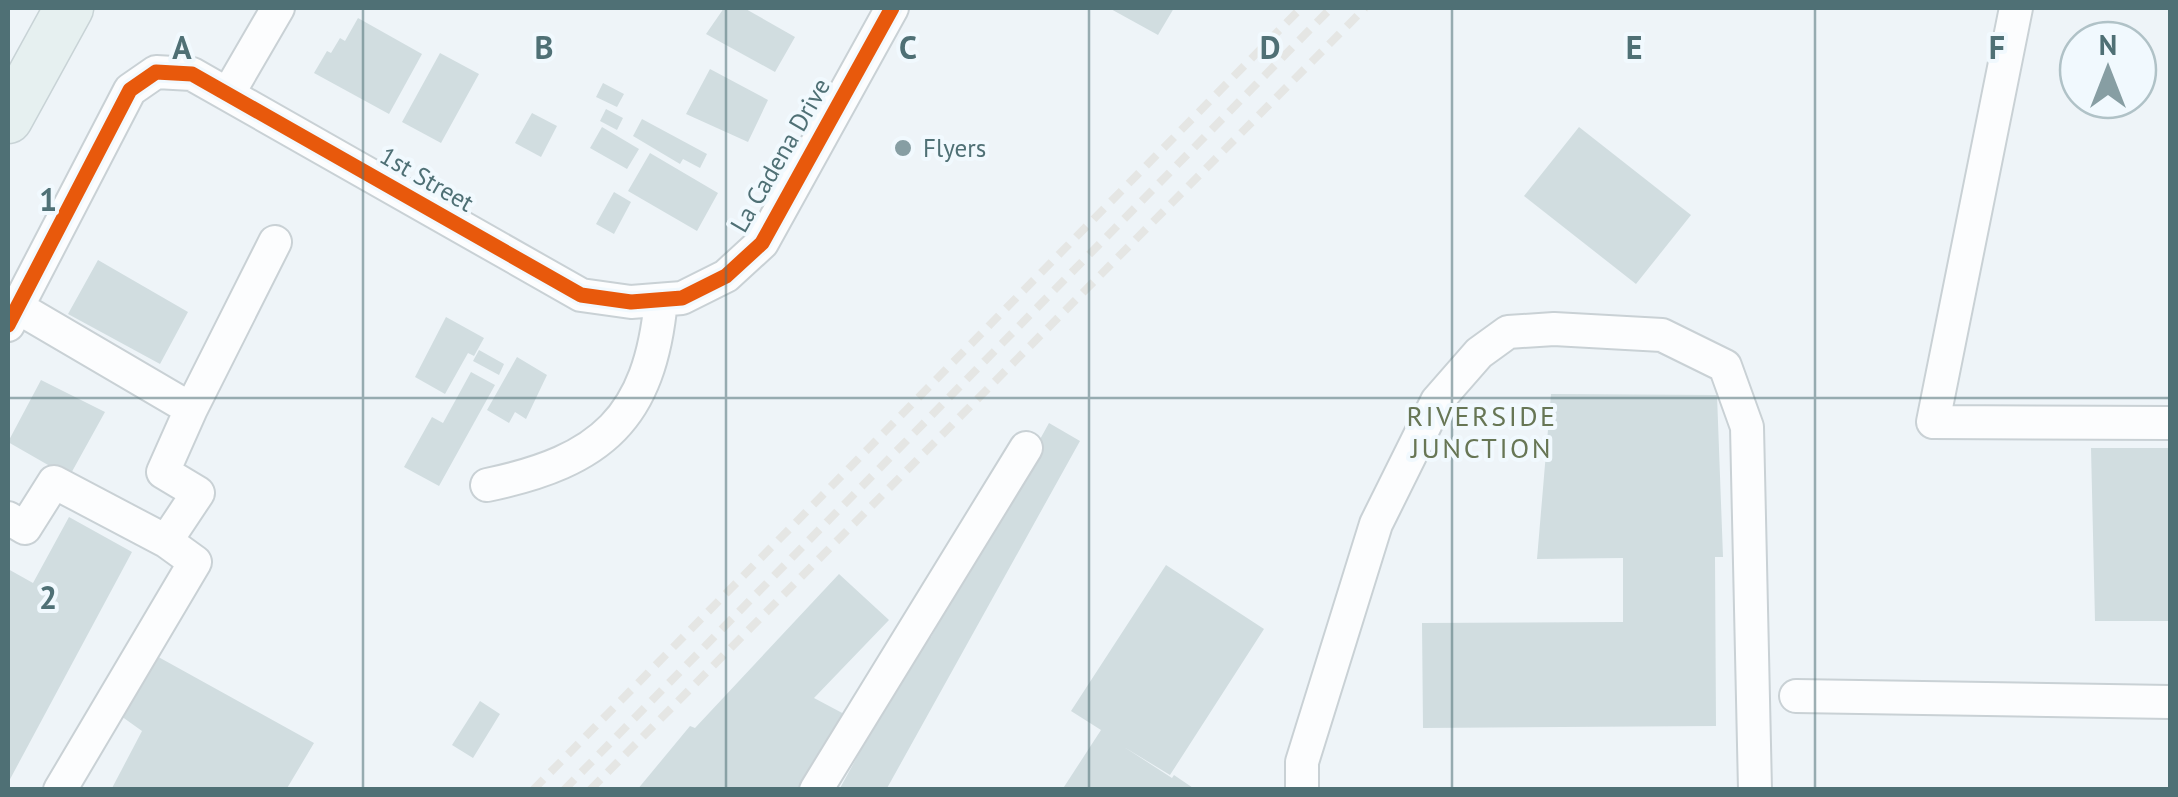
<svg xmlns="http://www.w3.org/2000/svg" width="2178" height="797" font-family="'PT Sans',sans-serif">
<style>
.building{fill:#d1dde0}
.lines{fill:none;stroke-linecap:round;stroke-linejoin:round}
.minor-casing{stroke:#c9d1d5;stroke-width:36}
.highway-casing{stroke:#c8d3d6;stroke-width:51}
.minor{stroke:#fcfdfe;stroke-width:32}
.highway{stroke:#e6f0f0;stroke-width:48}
.rail{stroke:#e5e6e4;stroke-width:8;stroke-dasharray:15 10;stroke-linecap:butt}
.cycleway-casing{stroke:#f1f9fe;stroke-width:21}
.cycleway{stroke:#e8590c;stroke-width:15}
.grid{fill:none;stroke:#4f7075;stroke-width:2.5;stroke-opacity:0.55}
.poi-dot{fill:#879ea3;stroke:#f1f9fe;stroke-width:4}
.labels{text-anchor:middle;stroke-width:8;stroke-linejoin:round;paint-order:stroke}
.poi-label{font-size:25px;fill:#4f7075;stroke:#f1f9fe;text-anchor:start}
.street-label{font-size:25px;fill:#4f7075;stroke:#f1f9fe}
.neighbourhood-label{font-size:28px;letter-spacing:2.5px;fill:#677655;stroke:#f1f9fe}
.grid-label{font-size:32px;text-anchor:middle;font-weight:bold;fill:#4f7075;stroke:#f1f9fe;stroke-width:8;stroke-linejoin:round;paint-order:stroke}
</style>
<rect width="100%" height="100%" fill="#eef4f8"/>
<!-- building -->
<path class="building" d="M724,8H744L795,37L775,72L706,34Z
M1109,8H1174L1158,35Z
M358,18L422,54L389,114L314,73L327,51L331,53L340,38L345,41Z
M440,53L479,74L441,143L402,122Z
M710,69L768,100L748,142L686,114Z
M603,83L624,94L617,107L596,97Z
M606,109L623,118L617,130L600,121Z
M532,113L557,126L541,157L515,143Z
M642,119L707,154L700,168L683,159L680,164L633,136Z
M602,127L639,149L627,169L590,148Z
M1579,127L1691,215L1636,284L1524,196Z
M650,153L718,193L697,231L628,191Z
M614,192L631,202L614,234L596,224Z
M98,260L188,312L160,364L68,314Z
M446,317L484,338L474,356L468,353L445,394L415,377Z
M479,350L504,364L499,375L473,361Z
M517,357L547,375L526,419L515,412L509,423L487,410Z
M471,372L495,385L439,486L404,467L432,417L443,423Z
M41,380L105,412L69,477L8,442Z
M1551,394L1717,395L1723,557H1715L1716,726L1423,728L1422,623L1623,622V558L1537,559Z
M1049,423L1080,441L886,790H839L925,633L931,637Z
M2091,448H2170V621H2095Z
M69,517L132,552L8,783V569L33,583Z
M1166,565L1264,629L1170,775L1124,747L1172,778L1174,775L1196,790H1062L1101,730L1071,711Z
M839,574L889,620L814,698L846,715L805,790H637L690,726L695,728Z
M153,654L314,743L286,790H111L142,731L121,716Z
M480,701L500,714L473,758L452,745Z"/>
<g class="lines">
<defs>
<path id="minor" d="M2016,8L1933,422L2170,423
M228,94L278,8
M17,307L191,409L275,242
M8,325L130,90L156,72L192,74L581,295L631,302L682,298L726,276L762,243L892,8
M487,485C602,461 650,418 661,300
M8,518L25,528L54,482L166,541L195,562L60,790
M166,541L198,493L163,472L191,409
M1796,696L2170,702
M816,790L1026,448
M1302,790V762L1376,524L1437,401L1479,353L1508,332L1554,329L1662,335L1725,366L1747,427L1755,790"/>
<path id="highway" d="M8,119L69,8"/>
</defs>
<!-- minor casing -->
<use href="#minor" class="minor-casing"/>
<!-- highway casing -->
<use href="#highway" class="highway-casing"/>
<!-- minor -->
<use href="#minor" class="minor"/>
<!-- highway -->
<use href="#highway" class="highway"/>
<!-- rail -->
<path class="rail" d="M533,790L1301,8
M564,790L1331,8
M590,790L1365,8"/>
<defs>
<path id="cycleway" d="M8,325L130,90L156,72L192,74L581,295L631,302L682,298L726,276L762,243L892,8"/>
</defs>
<!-- cycleway casing -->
<use href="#cycleway" class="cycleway-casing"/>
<!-- cycleway -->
<use href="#cycleway" class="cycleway"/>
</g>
<!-- grid -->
<path class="grid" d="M363,8V790M726,8V790M1089,8V790M1452,8V790M1815,8V790M8,398H2170"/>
<!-- markers -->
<circle class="poi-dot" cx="903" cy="148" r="10"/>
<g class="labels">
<!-- poi labels -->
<g class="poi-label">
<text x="923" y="157">Flyers</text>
</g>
<!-- street labels -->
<g class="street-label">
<text transform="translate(780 155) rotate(-60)" y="9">La Cadena Drive</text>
<text transform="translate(427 179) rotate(30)" y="9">1st Street</text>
</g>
<!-- neighbourhood labels -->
<g class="neighbourhood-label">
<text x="1482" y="426">RIVERSIDE<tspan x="1482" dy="32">JUNCTION</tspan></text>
</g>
</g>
<g class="grid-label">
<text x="182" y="59">A</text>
<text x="544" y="59">B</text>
<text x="908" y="59">C</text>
<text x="1270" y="59">D</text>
<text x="1634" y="59">E</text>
<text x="1997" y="59">F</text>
<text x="48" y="211">1</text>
<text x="48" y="609">2</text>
</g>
<!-- border -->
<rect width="2178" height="797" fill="none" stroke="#4f7075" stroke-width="20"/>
<!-- north arrow -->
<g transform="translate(2108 70)"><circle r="48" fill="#f1f9fe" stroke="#b0c2c7" stroke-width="2.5"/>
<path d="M0-8L18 38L0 25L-18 38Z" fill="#879ea3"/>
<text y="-15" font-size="28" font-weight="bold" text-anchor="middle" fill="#4f7075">N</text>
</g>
</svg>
